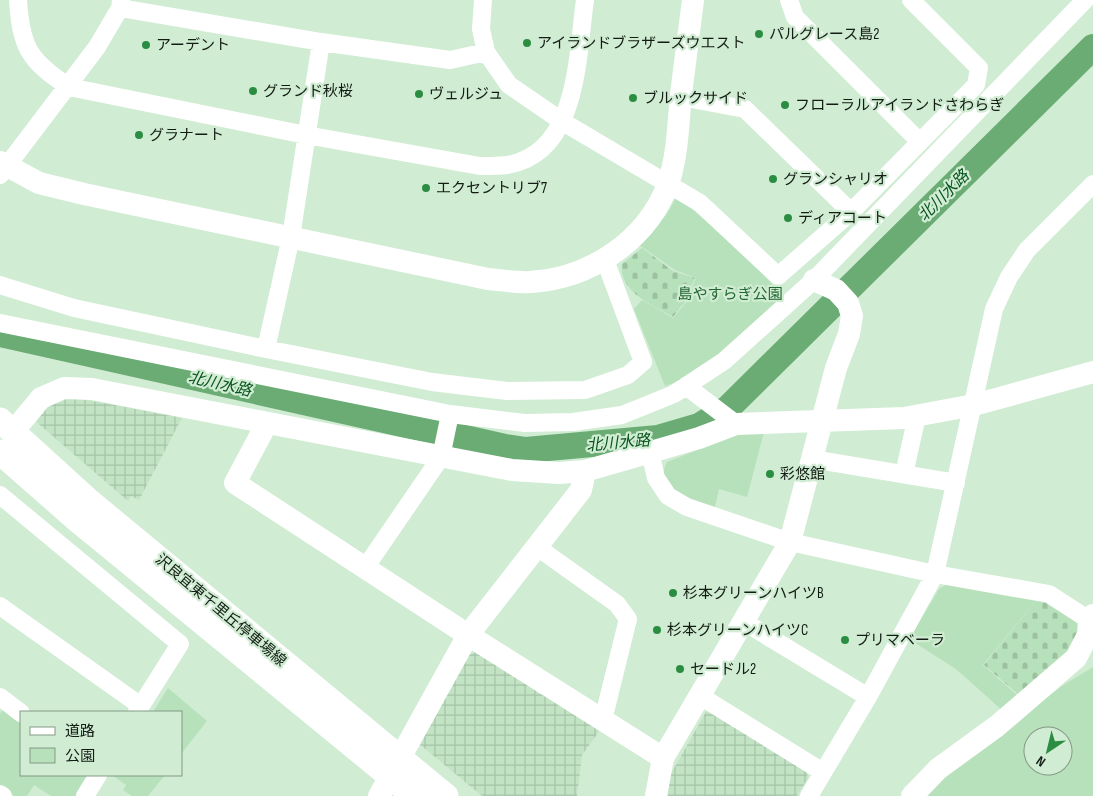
<svg xmlns="http://www.w3.org/2000/svg" width="1093" height="796" font-family="'Sofia Sans Condensed','Noto Sans JP',sans-serif">
<style>
.industrial{fill:url(#industrial-grid)}
.cemetery{fill:url(#cemetery-stones)}
.green{fill:#b7e1bb;fill-rule:evenodd}
.lines{fill:none;stroke-linecap:round;stroke-linejoin:round}
.river{stroke:#6bac74;stroke-width:26}
.minor{stroke:#fff;stroke-width:18}
.tertiary{stroke:#fff;stroke-width:22}
.secondary{stroke:#fff;stroke-width:25}
.poi-dot{fill:#2b8d42;stroke:#d0ecd3;stroke-width:2}
.labels{text-anchor:middle;stroke-width:4.5;stroke-linejoin:round;paint-order:stroke}
.poi-label{font-size:15px;fill:#121c13;stroke:#d0ecd3;text-anchor:start}
.park-label{font-size:15px;fill:#236631;stroke:#d0ecd3}
.street-label{font-size:15px;fill:#121c13;stroke:#d0ecd3}
.water-label{font-size:16px;font-style:italic;fill:#09541f;stroke:#d0ecd3}
</style>
<defs>
<pattern id="industrial-grid" width="8" height="8" patternUnits="userSpaceOnUse" patternTransform="scale(1.25)"><rect width="8" height="8" fill="#c2e4c5"/><path d="M0 4h8M4 0v8" fill="none" stroke="#a6c3a8"/></pattern>
<pattern id="cemetery-stones" width="16" height="16" patternUnits="userSpaceOnUse" patternTransform="scale(1.25)"><rect width="16" height="16" fill="#b7e1bb"/><path d="M2 7V4a2 2 0 0 1 4 0v3zM10 15v-3a2 2 0 0 1 4 0v3z" fill="#9cc0a0"/></pattern>
</defs>
<rect width="100%" height="100%" fill="#d0ecd3"/>
<!-- industrial -->
<path class="industrial" d="M77,398L182,418L139,500L131,496L128,501L33,419L54,400Z
M475,652L600,730L582,755L577,796H482L417,742L465,657Z
M707,710L806,768L808,778L797,796H668L669,777Z"/>
<!-- cemetery -->
<path class="cemetery" d="M642,248L673,271L695,278L686,300L673,317C652,305 618,291 622,264Z
M1038,598L1081,624V639L1019,695L984,665Z"/>
<!-- green -->
<path class="green" d="M677,196L748,258L784,297C748,328 711,371 665,386L634,309L642,300L673,318L687,301L696,278L675,270L639,245L667,214Z
M765,428L747,497L719,489L714,511L682,496L661,477L667,462L748,430Z
M949,583L1038,598L983,665L1018,696L1004,712L956,669L909,639L939,589Z
M1093,667V796H920L1062,686ZM1033,736H1063V766H1033Z
M168,688L207,721L181,754V712H153Z
M3,710L21,723V775H89L77,796H51L34,785L27,796H14L0,786V714Z
M112,775H165L148,796H132L123,790L126,785Z"/>
<g class="lines">
<!-- river -->
<path class="river" d="M0,334L505,447L526,450L658,438L699,426L728,408L1093,47"/>
<!-- minor -->
<path class="minor" d="M18,0C21,47 29,61 69,87L306,135L480,166C489,166 498,166 507,165C579,153 577,55 585,0
M483,0L481,29L486,52L509,85L563,122L700,203L778,276L851,212L976,85L979,68L911,0
M789,0L795,17L920,142
M120,8L321,42L450,60L486,52
M681,97L745,109L851,212
M0,175L97,47L120,8L121,0
M0,285L74,308L266,349L432,382L507,391L585,390L628,375L643,362L605,260
M0,323L450,414L525,423L573,422L622,415L674,394L724,361L814,280L1085,0
M266,349L291,237L321,42
M686,386L736,424
M650,452L656,478L668,496L687,507L790,542L935,574L1049,594L1089,620
M812,459L956,483
M904,474L917,416
M0,495L180,644L137,712
M537,547L617,604L628,619L603,720
M365,568L441,457L450,414
M0,606L141,706
M744,622L868,697
M700,696L823,772
M0,697L21,713
M0,794L3,796
M85,796L98,775
M809,796L868,697L935,574L994,309L1009,277L1027,250L1093,184"/>
<!-- tertiary -->
<path class="tertiary" d="M0,162L39,183L84,194L488,279C502,280 516,283 530,282C589,279 647,241 668,184C678,155 678,124 681,94C685,63 689,31 693,0
M267,423L235,483L468,635L663,758
M12,433L41,398L64,388L92,389L512,470L559,473L585,471L699,438L736,424L904,418L974,405L1093,372
M379,796L468,635L581,490L585,471
M656,796L663,758L790,542L836,368L849,334L852,316L848,303L836,290L814,280
M912,796L938,769L997,726L1076,658L1088,635L1089,620L1093,615"/>
<!-- secondary -->
<path class="secondary" d="M0,420L89,501L446,796
M0,452L75,518L414,796"/>
</g>
<!-- markers -->
<g class="poi-dot">
<circle cx="759" cy="34" r="5"/>
<circle cx="527" cy="43" r="5"/>
<circle cx="146" cy="45" r="5"/>
<circle cx="253" cy="91" r="5"/>
<circle cx="419" cy="94" r="5"/>
<circle cx="633" cy="98" r="5"/>
<circle cx="785" cy="105" r="5"/>
<circle cx="139" cy="135" r="5"/>
<circle cx="773" cy="179" r="5"/>
<circle cx="426" cy="188" r="5"/>
<circle cx="788" cy="218" r="5"/>
<circle cx="770" cy="474" r="5"/>
<circle cx="673" cy="593" r="5"/>
<circle cx="657" cy="630" r="5"/>
<circle cx="845" cy="640" r="5"/>
<circle cx="680" cy="669" r="5"/>
</g>
<g class="labels">
<!-- poi labels -->
<g class="poi-label">
<text x="769" y="39">パルグレース島2</text>
<text x="537" y="48">アイランドブラザーズウエスト</text>
<text x="156" y="50">アーデント</text>
<text x="263" y="96">グランド秋桜</text>
<text x="429" y="99">ヴェルジュ</text>
<text x="643" y="103">ブルックサイド</text>
<text x="795" y="110">フローラルアイランドさわらぎ</text>
<text x="149" y="140">グラナート</text>
<text x="783" y="184">グランシャリオ</text>
<text x="436" y="193">エクセントリブ7</text>
<text x="798" y="223">ディアコート</text>
<text x="780" y="479">彩悠館</text>
<text x="683" y="598">杉本グリーンハイツB</text>
<text x="667" y="635">杉本グリーンハイツC</text>
<text x="855" y="645">プリマベーラ</text>
<text x="690" y="674">セードル2</text>
</g>
<!-- park labels -->
<g class="park-label">
<text x="730" y="299">島やすらぎ公園</text>
</g>
<!-- street labels -->
<g class="street-label">
<text transform="translate(221 610) rotate(40)" y="5">沢良宜東千里丘停車場線</text>
</g>
<!-- water labels -->
<g class="water-label">
<text transform="translate(943 195) rotate(-45)" y="6">北川水路</text>
<text transform="translate(220 383) rotate(13)" y="6">北川水路</text>
<text transform="translate(618 442) rotate(-5)" y="6">北川水路</text>
</g>
</g>
<!-- legend -->
<rect x="20" y="711" width="162" height="65" fill="#d0ecd3" stroke="#849986"/>
<rect x="30" y="727" width="25" height="8" fill="#ffffff" stroke="#849986"/>
<text x="65" y="736" font-size="15" fill="#121c13">道路</text>
<rect x="30" y="748" width="25" height="15" fill="#b7e1bb" stroke="#849986"/>
<text x="65" y="761" font-size="15" fill="#121c13">公園</text>
<!-- north arrow -->
<g transform="translate(1048 751) rotate(215)"><circle r="24" fill="#d0ecd3" stroke="#849986"/>
<path d="M0-4L9 19L0 12L-9 19Z" fill="#2b8d42"/>
<text y="-8" font-size="14" font-weight="bold" text-anchor="middle" fill="#121c13">N</text>
</g>
</svg>
